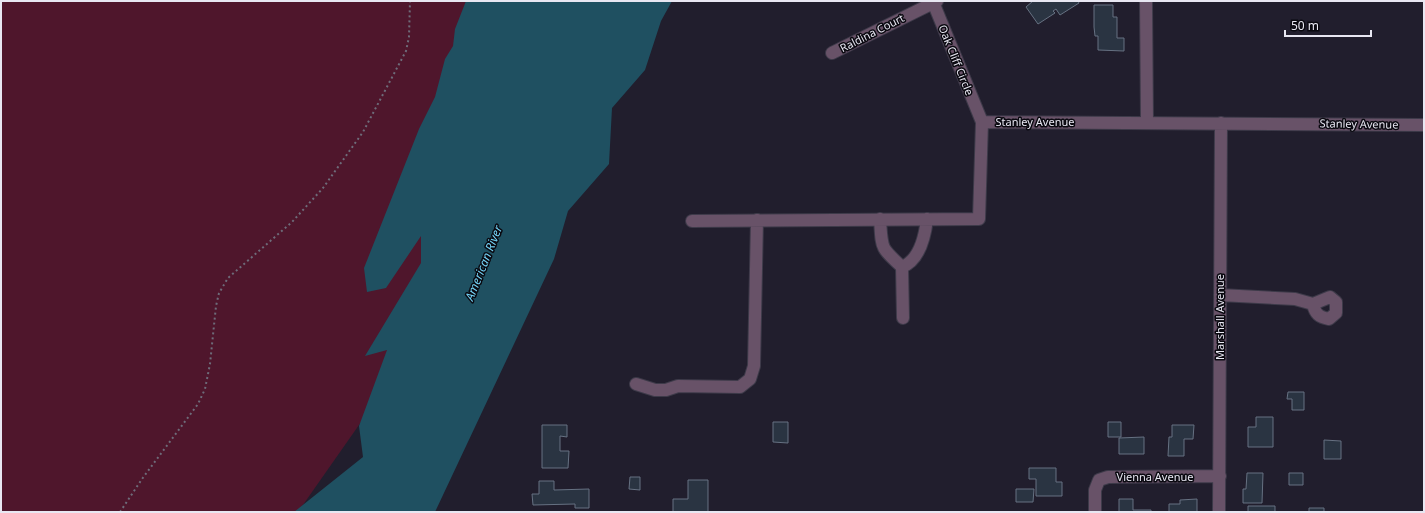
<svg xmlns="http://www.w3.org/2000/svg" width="1425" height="513" font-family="'Noto Sans',sans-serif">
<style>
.green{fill:#4f162c}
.water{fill:#1f5061}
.building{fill:#2a3442;stroke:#667182}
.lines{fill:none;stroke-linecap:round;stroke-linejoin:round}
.minor-casing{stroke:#3d3a49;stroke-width:14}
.path{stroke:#6e6c7a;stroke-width:2;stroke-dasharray:2 3;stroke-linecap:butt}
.minor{stroke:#685268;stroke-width:12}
.labels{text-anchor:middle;stroke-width:3;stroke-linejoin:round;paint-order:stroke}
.street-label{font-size:11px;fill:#e8e7f2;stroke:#0a0910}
.water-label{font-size:12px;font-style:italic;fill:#74d4f7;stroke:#0a0910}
</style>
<rect width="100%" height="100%" fill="#211e2d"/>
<!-- green -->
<path class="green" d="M1,1H492L459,193L380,395L298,512H1Z"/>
<!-- water -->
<path class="water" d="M466,1H672L661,21L645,70L612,108L609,164L568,211L554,259L435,512H294L363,457L359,426L387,350L365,356L421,263V236L386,288L367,292L364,268L419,129L435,97L445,59L453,46L455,29Z"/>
<!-- building -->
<path class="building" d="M1033,1H1078L1079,3L1060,15L1056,9L1053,11L1055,13L1038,24L1026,7Z
M1094,5H1113V17H1117V38H1124V51L1098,50V36H1095L1094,27Z
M1288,392H1304V410H1292V399H1287Z
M1256,417H1273V447H1248V427H1256Z
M773,422H788V443L773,442Z
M1108,422H1121V437H1108Z
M542,425H567V437L560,436V451H569L568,468H542Z
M1172,425H1194L1193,439H1184V456H1168L1169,437H1172Z
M1144,437V454H1119V438Z
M1324,440L1341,441V459H1324Z
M1029,468H1056V482H1062V496H1036V479H1029Z
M1247,473H1263L1262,503H1243V489H1246Z
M1289,473H1303V485H1289Z
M630,477H640V490L629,489Z
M688,480H708V512H673V499H688Z
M539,481H554V490L589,489V508H575V504L533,505L532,494H539Z
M1016,489H1034L1033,502H1016Z
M1119,499H1133V510H1151V512H1119Z
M1197,499V512H1169V504H1180V500Z
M1248,506H1275V512H1248Z
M1309,508H1324V512H1309Z"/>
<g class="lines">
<defs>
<path id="minor" d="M1146,1L1147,122
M832,53L937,1
M982,122L1424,125
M880,219C882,249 880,247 902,267C920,260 925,236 927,219
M692,221L979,219L982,122L933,2
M902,267L903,318
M1220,295L1295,299L1313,304C1315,314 1319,317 1329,319L1336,313V302L1330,297L1313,304
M636,384L655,390H666L678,386L740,387L750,379L754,366L757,220
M1095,512V490L1099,480L1108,477L1220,476
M1219,512L1221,123"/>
</defs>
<!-- minor casing -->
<use href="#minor" class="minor-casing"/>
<!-- path -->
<path class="path" d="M120,512L142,479L198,404L205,389L210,364L216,306L219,293L228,278L292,222L323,188L363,132L406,51L409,37L410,1"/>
<!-- minor -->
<use href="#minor" class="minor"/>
</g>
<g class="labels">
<!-- street labels -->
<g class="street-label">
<text transform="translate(872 33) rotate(-27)" y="4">Raldina Court</text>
<text transform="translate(956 60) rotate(68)" y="4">Oak Cliff Circle</text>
<text x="1035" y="126">Stanley Avenue</text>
<text transform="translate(1359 124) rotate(1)" y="4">Stanley Avenue</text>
<text transform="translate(1220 317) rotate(-90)" y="4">Marshall Avenue</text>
<text x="1155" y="481">Vienna Avenue</text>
</g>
<!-- water labels -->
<g class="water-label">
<text transform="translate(484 263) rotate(-68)" y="4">American River</text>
</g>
</g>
<!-- border -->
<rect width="1425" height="513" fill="none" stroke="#e8e7f2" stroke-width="4"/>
<!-- scale -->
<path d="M1285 30v6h86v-6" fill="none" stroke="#e8e7f2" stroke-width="2"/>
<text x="1291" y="30" font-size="12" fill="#e8e7f2" stroke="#0a0910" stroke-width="3" paint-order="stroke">50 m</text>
</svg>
